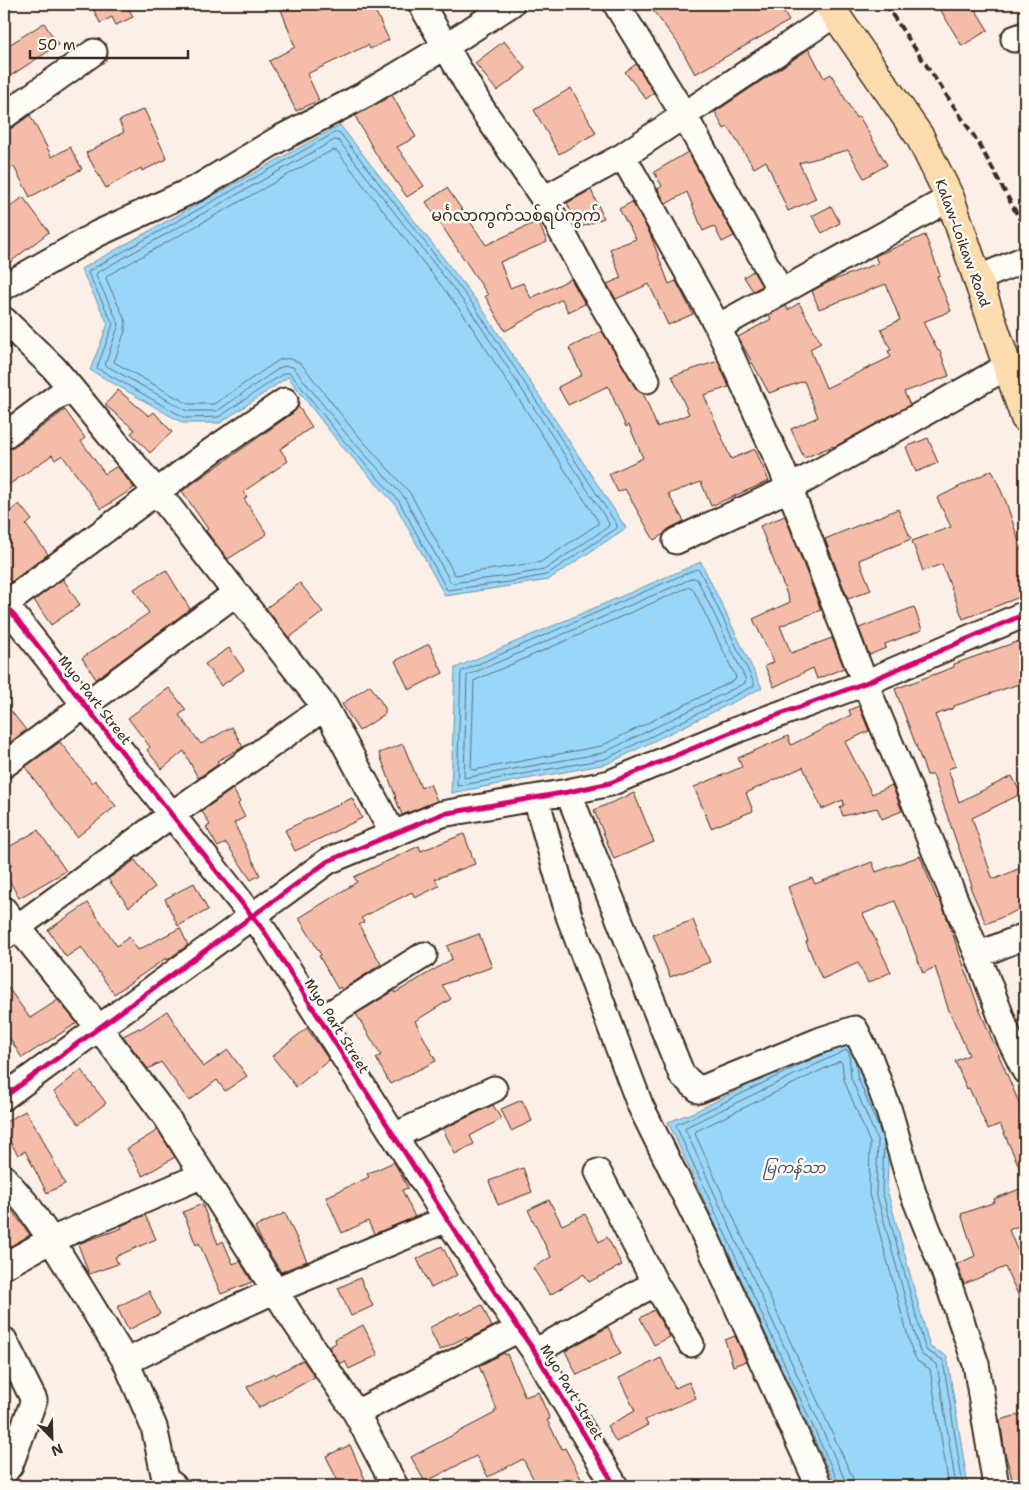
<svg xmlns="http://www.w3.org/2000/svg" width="1029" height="1490" font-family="'Shantell Sans','Noto Sans Myanmar',sans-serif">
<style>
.water{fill:#98d7f9;stroke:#7392a1}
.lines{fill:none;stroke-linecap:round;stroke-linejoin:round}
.shore{stroke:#606f76;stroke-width:1}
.building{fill:#f5bda9;stroke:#3b2a1e}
.minor-casing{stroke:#3b2a1e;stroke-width:29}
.primary-casing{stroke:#3b2a1e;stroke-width:31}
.minor{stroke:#fdfcf7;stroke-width:25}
.primary{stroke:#fcdcac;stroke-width:28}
.rail{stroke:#3b2a1e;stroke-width:4;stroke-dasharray:8 4;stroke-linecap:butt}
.cycleway-casing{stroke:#fdfcf7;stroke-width:8}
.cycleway{stroke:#d6006c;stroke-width:5}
.labels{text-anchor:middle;stroke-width:5;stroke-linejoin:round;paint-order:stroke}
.street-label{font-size:14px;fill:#3b2a1e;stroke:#fdfcf7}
.water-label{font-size:15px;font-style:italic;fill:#525555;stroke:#fdfcf7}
.quarter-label{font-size:16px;fill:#3b2a1e;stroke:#fdfcf7}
</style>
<rect width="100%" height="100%" fill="#fbefe7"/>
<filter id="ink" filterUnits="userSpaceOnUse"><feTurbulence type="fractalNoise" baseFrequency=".02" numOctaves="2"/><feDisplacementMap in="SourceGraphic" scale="10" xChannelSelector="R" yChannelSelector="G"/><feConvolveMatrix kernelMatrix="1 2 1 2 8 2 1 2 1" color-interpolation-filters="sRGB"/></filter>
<g filter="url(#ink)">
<!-- water -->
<path class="water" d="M340,125L479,304L626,528L548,580L445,596L395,504L339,443L288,377L220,423H183L90,370L108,324L81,269Z
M701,562L762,688L607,764L451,793L455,668Z
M849,1035L860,1046L862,1074L889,1140L887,1190L930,1347L947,1356L968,1486H836L668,1122L694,1112Z"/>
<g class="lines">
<!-- shore -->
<path class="shore" d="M337,132L340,133L475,307L617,525V528L546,575L509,582L447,590L399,501L343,440L290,373H284L219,417L185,418L97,368L113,324L88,273L89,271Z
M335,140L339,141L470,310L609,523L608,527L544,570L508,576L451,583L404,497L348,436L293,367L287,366L281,367L217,411H187L105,365L119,324L96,276L97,273Z
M333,150L337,151L464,315L598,521V524L541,562L455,575L410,493L354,431L303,366C296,359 288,357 279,360L214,404H188L114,362L125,331L126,322L106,279L107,276Z
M697,569L700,571L754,683V686L605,759L457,786L461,672Z
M694,578L697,579L746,680L745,683L603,753L464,778L467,676Z
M690,587L693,589L736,677L735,680L601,746L474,770L471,769L474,681Z
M822,1054L696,1116L677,1124L676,1126L840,1486
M856,1061L857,1076L882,1136
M884,1142L882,1191L925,1348L927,1351L943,1360L963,1486
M846,1486L845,1480L685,1129L686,1127L846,1050L849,1052L851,1078L878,1142L876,1192L919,1349L922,1355L937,1364L956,1486
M854,1486L852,1476L695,1134L696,1131L840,1061L842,1063L844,1080L870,1143L869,1194L912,1351L917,1361L930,1369L949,1486"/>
</g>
<!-- building -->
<path class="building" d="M91,4H139L129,9L133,17L116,25L112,17L100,23Z
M279,4H361L364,10L373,6L389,40L370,49L368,45L307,74L319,100L296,111L282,82H281L269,61L295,47Z
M648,4H779L789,21L695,74L678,43Z
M937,4H972L988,30L962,46Z
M44,23L58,45L4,80V48Z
M504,41L526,69L497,91L475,63Z
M809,49L824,78L831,74L856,118L859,116L887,165L864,178L848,150L799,163L816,199L788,211L766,161L754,168L728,127L724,129L715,112Z
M636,64L654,93L646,99L625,72Z
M571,88L596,133L559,154L534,110Z
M392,95L416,137L397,147L424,186L407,197L376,154L355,116Z
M144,109L167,159L142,171L141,168L106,188L86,153L124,132L119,121Z
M30,115L52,157L70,147L82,169L30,197L14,167L10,169L4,157V130L12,128Z
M688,152L734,236L722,242L714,226L703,231L687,192L666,204L658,189L662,186L654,172Z
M447,188L486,245L538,221L547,242L500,262L510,288L523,283L531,298L571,279L585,304L568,312L562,299L505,331L485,296L488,295L426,202Z
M591,190L604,218L579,228L567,203Z
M23,197L49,232L4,267V212Z
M632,202L650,234L669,284L676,281L693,314L668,325L649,284L616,299L607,284L621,278L610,249L636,239L619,209Z
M831,206L840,223L822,233L812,216Z
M925,235L940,275L937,276L951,311L923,322L938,351H940L949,376L904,392L910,405L834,447L833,446L804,458L791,429L818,417L804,381L769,393L738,337L771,319L769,315L786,306L788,310L799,303L821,343L810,349L826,388L891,357L888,351L891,350L881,329L900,320L886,284L819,309L812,291L829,282L878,263L875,256Z
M753,271L762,286L753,291L744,277Z
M602,331L635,387L644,395L657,427L689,414L672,376L718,361L729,387L704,395L731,459L755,449L769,481L711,506L701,482L668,494L684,521L670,528L664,534L654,540L625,489L618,492L609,474L643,458L629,425L626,427L608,386L568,405L558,387L582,375L569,348Z
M118,390L149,416L154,412L172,432L150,453L131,433L135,430L105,405Z
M298,406L312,427L280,449L288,461L243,492L247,497L244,499L267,534L228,559L206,531L208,529L182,491L293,413Z
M65,410L85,438L81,441L105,474L117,466L134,488L101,509L62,455L55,460L52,455L4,488V450L13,448Z
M928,438L938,463L916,472L906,447Z
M992,470L1006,502L1025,560V595L963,619L942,564L923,571L912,541L951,527L937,498Z
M19,504L32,520L26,525L48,554L11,582L4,572V516Z
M898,509L911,539L859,560L871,590L848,599L825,539Z
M785,516L821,610L780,626L791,653L832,638L844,668L817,679L813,668L774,687L765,666L774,662L753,619L790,602L760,526Z
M166,570L190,609L96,679L82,658L149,613L134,589Z
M63,579L80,605L51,625L34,600Z
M300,583L323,612L289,638L266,608Z
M914,607L922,630L885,644L886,648L869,655L859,628Z
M1025,639V682L954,706V708L935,715L956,766L948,769L959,802L1012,776L1021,794L972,818L992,877L995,879L1025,866V907L986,924L970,887L972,886L933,775H927L895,689L954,667V664Z
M429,644L443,673L409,690L395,661Z
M229,648L244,670L221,686L205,664Z
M370,685L385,708V714L359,731L342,704Z
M169,688L186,710L179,715L201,744L232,727L243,747L217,761L219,764L198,778L184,751L162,769L147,750L150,747L128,718Z
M4,702L26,730L7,745L4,740Z
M859,706L869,731L845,742L872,794L892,785L902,811L882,819L877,808L843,816L840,807L844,805L843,800L822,809L803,767L746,793L753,811L711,828L694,787L742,767L738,758L788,736L791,745L851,715L849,710Z
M60,742L92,783L95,780L116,806L77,837L25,767Z
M403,744L421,788L430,784L437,801L402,815L395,797H396L379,753Z
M233,789L240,802L238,804L245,817L234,823L260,875L251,880L226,843L218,847L206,827L210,825L202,811Z
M634,793L654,842L614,859L594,810Z
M352,798L362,818L295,851L285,830Z
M38,830L66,871L19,898L4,871V869L12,864L4,850Z
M464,834L475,864L435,879L439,886L415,898L412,892L361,918L364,922L359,925L381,964L342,990L340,987L338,989L319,956L321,955L299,918L357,882L354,877L419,846L421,851Z
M920,856L937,899L939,898L947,918L978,1006L1025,1117V1180L1000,1124L988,1129L969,1088L967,1089L955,1061L969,1055L948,1008L935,967L923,973L895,901L863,914L891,972L868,983L858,963L822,979L806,942L808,941L788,887L812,878L815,884L872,862L876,872Z
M135,860L155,887L129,907L108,879Z
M194,883L208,910L178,926L165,899Z
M88,903L117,946L129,937L138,950L180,928L188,945L167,960L166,958L114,994L81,947L66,957L48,930Z
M693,920L710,962L670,977L653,935Z
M479,934L492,967L442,985L451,999L415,1021L436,1061L390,1084L376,1058L381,1055L356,1014L394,991L395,993L452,959L447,946Z
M4,982L30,1018L58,1000L77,1023L22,1058L4,1029Z
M167,1011L203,1067L228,1050L247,1076L225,1091L217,1080L189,1101L161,1062L148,1069L123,1036L139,1028L140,1029Z
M307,1028L329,1060L296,1087L272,1056Z
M81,1070L106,1103L79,1124L54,1092Z
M522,1100L532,1121L511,1131L501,1109Z
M493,1105L501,1119L470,1136L474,1144L455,1154L443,1129Z
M25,1111L40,1134L65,1184L47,1193L25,1151L18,1155L4,1131V1123Z
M158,1130L175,1157L143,1176L127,1149Z
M394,1162L408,1188L402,1190L415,1217L374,1234L368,1221L342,1233L326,1197L369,1177L367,1174Z
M523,1168L532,1192L498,1205L489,1181Z
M1025,1187V1223L1009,1230L1025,1269V1309L1005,1267L964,1284L957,1264L975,1256L961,1214L995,1202L994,1199Z
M4,1200L30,1235L4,1250Z
M549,1200L562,1225L585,1214L599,1242L607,1237L622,1265L589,1282L584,1274L550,1295L533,1268L551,1257L528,1210Z
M202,1204L218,1244L223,1241L233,1264L240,1261L252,1282L221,1294L199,1243L196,1245L183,1212Z
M285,1213L307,1261L281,1272L262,1242L255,1227Z
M145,1215L156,1239L115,1257L118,1264L89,1274L78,1244L122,1228L121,1226Z
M442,1246L457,1275L431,1288L417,1259Z
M360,1278L373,1306L351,1316L338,1288Z
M149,1291L160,1314L128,1330L117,1307Z
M482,1305L492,1327L467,1339L466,1337L440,1350L429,1328L460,1312L461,1315Z
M654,1310L670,1337L654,1345L640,1318Z
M363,1325L378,1355L349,1369L345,1361L340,1364L329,1347L336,1343L335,1339Z
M608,1327L621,1354L577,1375L565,1351Z
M735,1336L746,1361L733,1366L725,1340Z
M504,1353L505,1355L507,1354L525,1397L538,1392L550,1419L547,1420L562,1449L565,1448L585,1486H537L523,1459L488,1477L476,1456L425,1482L411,1457L495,1413L494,1411L497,1410L479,1366Z
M661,1358L675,1388L689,1382L696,1398L645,1420L648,1425L616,1442L607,1426L635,1411L619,1378Z
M303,1360L315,1377L259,1408L247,1387L274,1373L275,1375Z
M1025,1413V1486H1014L1005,1453L1000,1420Z
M350,1445L368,1486H340L326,1456Z"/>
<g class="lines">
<defs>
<path id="minor" d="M421,4L480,106L544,199L588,280L647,380
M616,4L684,115L781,292
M1014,39L1025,35
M4,116L94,52
M623,156L718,327L782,469L865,683L978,955L1009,1038L1025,1071
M544,199L623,156L835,14
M977,279L1025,259
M4,287L97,234L199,187L279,139L366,94L446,46L511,4
M4,320L53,367L70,387L169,507L325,707L393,834
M718,327L950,198
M4,436L70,387
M676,541L790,488L1008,366
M4,603L264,931L447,1219L519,1329L535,1352L615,1486
M4,605L213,450L285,401
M4,765L236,593
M568,792L682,1075L699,1090L821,1040L855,1029L870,1059L889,1111L913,1193L943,1268L976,1364L996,1486
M536,798L569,916L640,1105L709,1244L819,1486
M4,910L99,1028L167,1118L291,1316L356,1413L395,1486
M4,937L171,815L325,707
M978,955L1025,936
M320,1020L424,955
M4,1097L328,861L442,814L568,792L610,783L739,729L865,683L1025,614
M394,1136L494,1089
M4,1178L28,1206L51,1240L126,1362L154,1427L165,1479L174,1486
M4,1266L51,1240L203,1175
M655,1283L691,1344
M4,1340L34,1400L10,1465L4,1473
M535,1352L655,1283L598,1172
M126,1362L206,1322L276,1290L447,1219
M356,1413L519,1329"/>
<path id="primary" d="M828,4L920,137L950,198L1025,418"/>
</defs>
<!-- minor casing -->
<use href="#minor" class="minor-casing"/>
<!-- primary casing -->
<use href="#primary" class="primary-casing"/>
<!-- minor -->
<use href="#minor" class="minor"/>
<!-- primary -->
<use href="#primary" class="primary"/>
<!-- rail -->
<path class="rail" d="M885,4L978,142L1025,229"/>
<defs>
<path id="cycleway" d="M4,603L264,931L447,1219L519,1329L535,1352L615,1486
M4,1097L328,861L442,814L568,792L610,783L739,729L865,683L1025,614"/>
</defs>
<!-- cycleway casing -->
<use href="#cycleway" class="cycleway-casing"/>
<!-- cycleway -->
<use href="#cycleway" class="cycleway"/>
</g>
</g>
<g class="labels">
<!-- street labels -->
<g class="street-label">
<text transform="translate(963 243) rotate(70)" y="5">Kalaw-Loikaw Road</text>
<text transform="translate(95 700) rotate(52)" y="5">Myo Part Street</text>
<text transform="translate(337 1026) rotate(58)" y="5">Myo Part Street</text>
<text transform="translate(572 1392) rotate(59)" y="5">Myo Part Street</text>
</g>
<!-- water labels -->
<g class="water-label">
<text x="794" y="1173">မြကန်သာ</text>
</g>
<!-- quarter labels -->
<g class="quarter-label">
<text x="516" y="221">မင်္ဂလာကွက်သစ်ရပ်ကွက်</text>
</g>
</g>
<!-- margin -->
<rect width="1029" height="1490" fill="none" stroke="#fdfcf7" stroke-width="20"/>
<rect x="10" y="10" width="1009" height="1470" fill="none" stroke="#3b2a1e" stroke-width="2" filter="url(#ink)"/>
<!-- north arrow -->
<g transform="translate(52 1438) rotate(157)" stroke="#fdfcf7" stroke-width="4" paint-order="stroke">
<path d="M0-4L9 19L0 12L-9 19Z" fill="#3b2a1e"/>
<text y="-8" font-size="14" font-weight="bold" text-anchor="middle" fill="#3b2a1e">N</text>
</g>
<!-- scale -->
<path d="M30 50v8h158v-8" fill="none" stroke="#3b2a1e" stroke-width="2.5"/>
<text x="38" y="50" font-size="15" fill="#3b2a1e" stroke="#fdfcf7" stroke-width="4" paint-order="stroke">50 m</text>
</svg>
